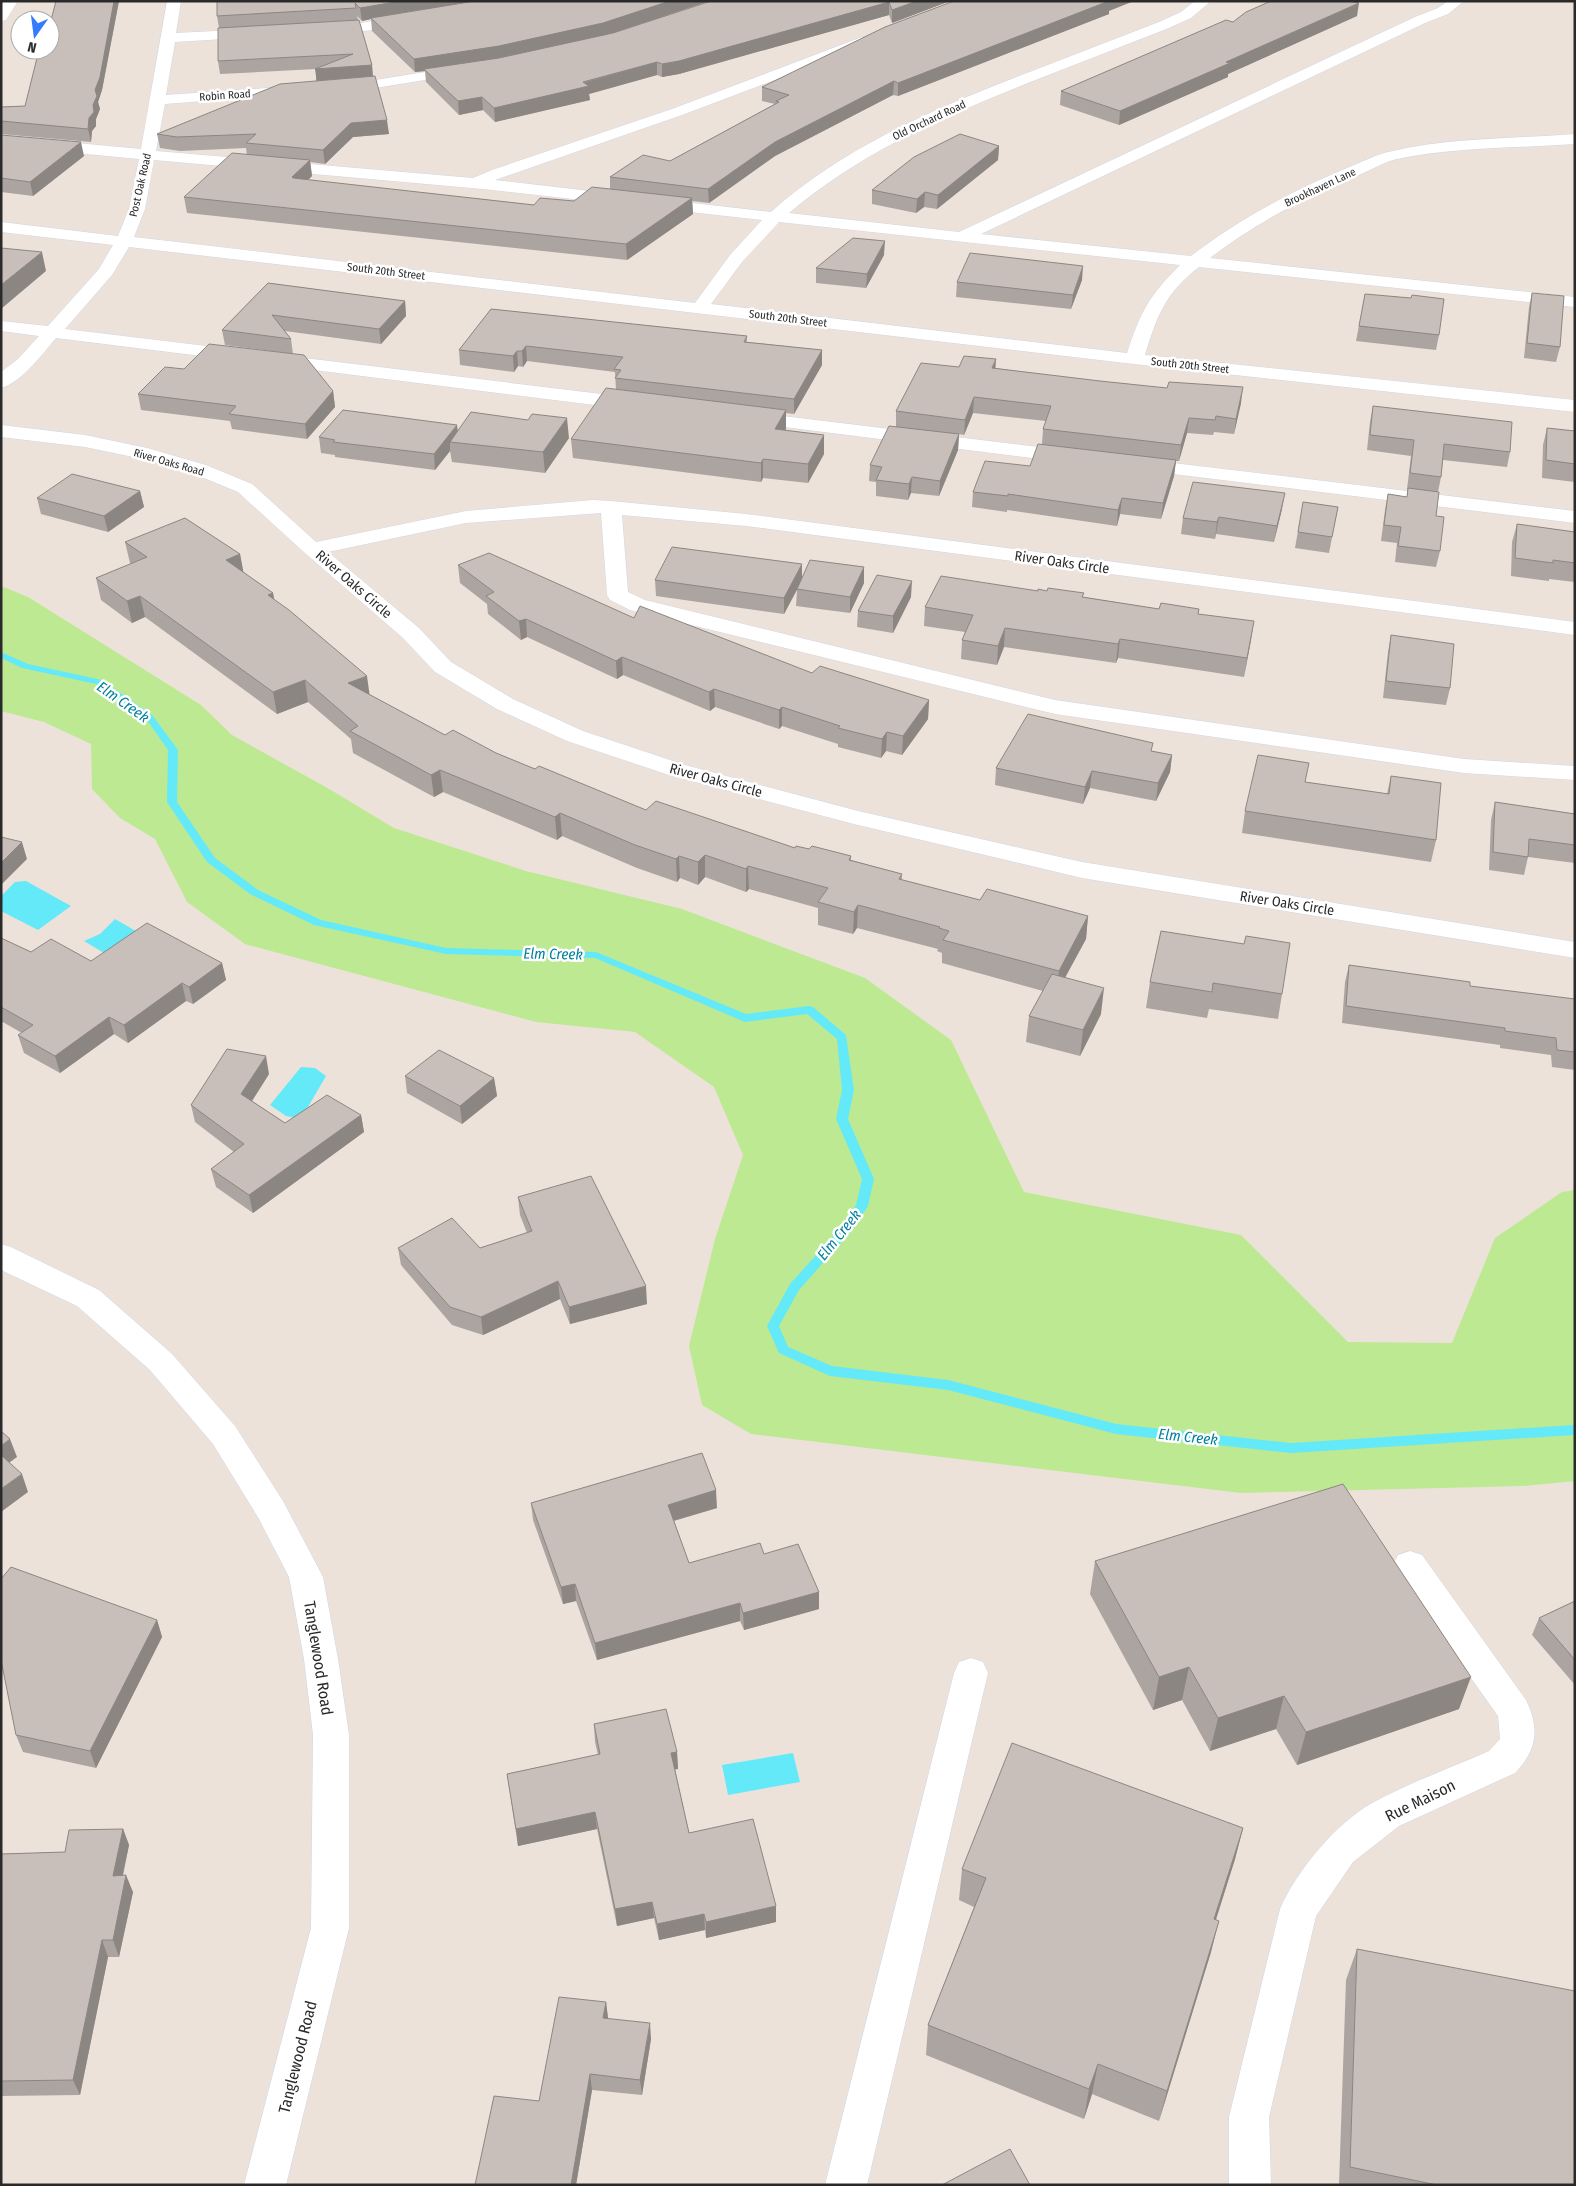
<svg xmlns="http://www.w3.org/2000/svg" width="1576" height="2186" font-family="'Fira Sans Condensed',sans-serif">
<style>
.green{fill:#bde992}
.water{fill:#64e9f8}
.lines{fill:none;stroke-linecap:round;stroke-linejoin:round}
.stream{fill:#64e9f8;fill-rule:evenodd}
.minor-casing{stroke:#cfd7e4;stroke-width:1}
.minor{fill:#fff;fill-rule:evenodd}
.wall{fill:#aca4a0}
.shaded-wall{fill:#8c8682}
.building{fill:#c8bfba;stroke:#8c8682}
.labels{text-anchor:middle;stroke-width:5;stroke-linejoin:round;paint-order:stroke}
.far-street-label{font-size:11px;fill:#2a2a2a;stroke:#fff}
.street-label{font-size:14px;fill:#2a2a2a;stroke:#fff}
.water-label{font-size:15px;font-style:italic;fill:#03819e;stroke:#fff}
.near-street-label{font-size:16px;fill:#2a2a2a;stroke:#fff}
</style>
<rect width="100%" height="100%" fill="#ede2da"/>
<!-- green -->
<path class="green" d="M1,586L28,597L201,705L232,735L331,790L394,828L526,871L682,909L865,978L951,1040L1024,1192L1241,1235L1348,1342L1452,1343L1495,1238L1562,1192L1575,1190V1481L1523,1486L1241,1493L751,1434L702,1405L689,1346L715,1239L743,1155L714,1087L635,1032L536,1022L245,944L187,902L155,839L120,818L92,789L91,744L44,722L1,711Z"/>
<!-- water -->
<path class="water" d="M26,881L71,906L38,930L1,911V896L15,882Z
M115,919L141,934L109,956L84,941L100,934Z
M301,1067L315,1068L326,1076L301,1119L286,1116L270,1105Z
M793,1753L800,1782L728,1795L722,1765Z"/>
<g class="lines">
<!-- stream -->
<path class="stream" d="M1,652L28,664L102,680L153,716L178,750L177,802L215,858L258,890L321,920L446,948L596,952L746,1014L809,1006L813,1007L846,1035L854,1090L848,1119L874,1179L868,1206L852,1230L799,1290L779,1326L788,1347L832,1366L948,1380L1116,1424L1291,1443L1575,1425V1435L1291,1453L1116,1434L948,1390L830,1376L779,1353L767,1326L790,1284L844,1224L856,1205L862,1179L836,1119L842,1090L837,1039L807,1014L745,1022L595,958L446,954L314,925L250,894L207,862L167,802L168,750L147,720L96,684L22,668L1,658Z"/>
<defs>
<path id="minor" d="M4,1H18L6,20L1,21V6Z
M167,1H181L176,33L256,29L263,33L256,37L175,42L166,95L296,86L301,87L303,90L301,93L296,94L165,104L156,151L473,178L492,170L672,109L862,37H872L874,40L872,43L682,115L495,180L771,212C845,146 936,108 1027,73C1071,56 1115,39 1159,22L1181,12L1195,1H1211L1191,18L1169,28C1125,45 1082,62 1038,79C949,114 862,151 789,213L959,232L1415,17L1438,8L1448,1H1464L1448,14L1425,23L981,234L1191,256C1239,219 1292,191 1347,168C1362,162 1377,154 1393,151C1452,137 1514,139 1575,134V144C1516,148 1455,147 1397,159C1384,162 1371,170 1359,175C1306,197 1255,223 1210,258L1575,297V307L1199,267C1165,293 1157,316 1145,355L1575,400V412L1134,364L129,247L112,275L65,329L635,398L642,400L644,404L642,408L635,410L56,338C43,353 21,383 1,388V372L18,359L39,336L1,331V321L48,326L99,269L113,245L1,232V222L118,236L129,209L139,159L1,146V136L141,149ZM154,160L483,189L762,220L730,255L695,303L134,237L145,209ZM779,222L1180,265C1149,296 1141,311 1127,353L711,304L742,262Z
M407,16L414,20L412,23C397,27 324,39 316,29L323,25L360,23Z
M463,66L468,67L470,70L468,73L369,89L334,90L332,87L334,84L369,81Z
M750,412L1072,451L1079,453L1082,457L1079,461L1072,463L743,422L740,418L743,414Z
M1,425L85,435L147,448L206,465L252,484L316,542L466,511L593,500L611,501L746,514L1575,622V635L746,526L622,515L628,592L645,600L1055,700L1464,759L1575,766V780L1464,773L1055,714L630,610L610,600L607,595L601,513L466,523L328,552L419,628L451,662L513,699L583,731L685,765L858,811L1082,862L1575,942V958L1082,878L854,824L669,775L567,741L497,709L435,672L403,638L305,553L238,492L192,473L143,459L85,447L1,437Z
M1139,459L1575,511V523L1132,469L1129,465L1132,461Z
M1,1244L11,1247L99,1290L172,1354L235,1426L283,1501L323,1577L338,1659L349,1735V1928L286,2185H244L311,1928L313,1735L304,1659L289,1577L259,1519L213,1444L150,1370L77,1306L1,1270Z
M1410,1551L1422,1555L1526,1700C1540,1729 1537,1750 1515,1773L1399,1826L1353,1862L1316,1916L1269,2117L1271,2185H1229V2117L1280,1909C1297,1870 1337,1822 1374,1802C1411,1782 1451,1768 1489,1751L1500,1739L1498,1716L1398,1575L1393,1565L1398,1555Z
M971,1658L983,1662L988,1673L867,2185H825L954,1673L959,1662Z"/>
</defs>
<!-- minor casing -->
<use href="#minor" class="minor-casing"/>
<!-- minor -->
<use href="#minor" class="minor"/>
</g>
<!-- wall -->
<path class="wall" d="M56,1H119L102,90L98,102L100,109L96,119V126L92,131L91,142L1,134V107L25,106L50,50Z
M217,1H709L642,23L711,1H950L892,23L889,15L679,74L662,77L657,75L589,94L590,100L495,122L483,110L459,115L426,82L425,71L415,72L372,31L371,19L362,21L357,16L372,65L373,77L389,134L353,137L325,164L310,162L312,176L308,180L534,205L574,201L610,189V177L670,161L775,104L762,101V87L1109,11V14L898,96L893,95L775,156L709,203L692,201L693,214L627,260L187,213L184,197L247,155L246,148L180,151L160,148L157,134L316,81V69L220,74L218,61L219,28L217,16Z
M1357,16L1228,74V77L1119,125L1060,105L1061,91L1233,22Z
M1,135L84,156L33,196L1,192Z
M999,146L998,160L937,209L924,207L916,213L872,204V190Z
M884,255L866,288L816,283V268Z
M1082,280L1071,309L956,297L957,282Z
M268,283L405,301L406,316L381,344L285,331L291,339L293,354L225,345L222,330Z
M1532,293L1560,347L1556,362L1524,358L1529,307Z
M1365,294L1439,335L1436,350L1356,341Z
M491,309L747,336V342L822,350V365L794,414L786,413V429L785,430L824,435V454L808,483L763,478L761,482L573,458L571,439L616,390L615,372L527,361L523,367L518,366L514,372L460,365L459,350Z
M995,368L1241,403L1234,434L1214,432L1213,435L1187,433L1179,461H1176L1174,476L1161,519L1120,514L1117,526L1007,510V512L972,507L973,492L1030,466L1042,444L1043,429L1046,421L973,413L964,435L959,434L958,450L939,496L911,493L908,500L876,496V482L869,481L870,465L896,426V411Z
M333,391L335,407L307,439L232,429L230,421L141,410L138,394Z
M1373,406L1510,452L1507,467L1443,460L1441,477L1438,492L1436,516L1440,551L1436,567L1395,562L1397,543L1381,541L1385,510L1388,494L1407,497L1408,489H1407L1411,456L1367,450L1370,422Z
M1547,428L1575,431V482L1542,478L1543,445Z
M458,430L569,438L545,473L452,462L450,451L435,470L335,457V455L321,453L319,437Z
M140,491L144,507L108,532L41,514L37,498Z
M1303,502L1338,507L1329,553L1295,548Z
M1282,509L1274,542L1216,534L1215,539L1181,534L1183,518Z
M1517,524L1575,532V582L1549,579V581L1511,576L1512,542Z
M125,542L240,554L243,572L273,593L274,599L369,695L445,735L496,753L535,769L646,810L795,848L851,856V860L902,874V880L980,900L1088,916L1086,939L1065,978L1101,1014L1080,1056L1026,1042L1029,1016L1043,991L942,963V953L937,951L938,949L857,928L853,934L818,925V908L749,889L746,892L705,877L698,885L680,878L677,882L637,868L562,836L557,840L443,792L434,797L353,753L351,739L308,702L277,714L145,617L132,623L101,600L96,578L131,564L130,563Z
M802,564V578L864,583L850,613L796,606L797,590L784,614L656,596L655,580Z
M458,565L812,673L929,700L928,719L902,755L886,751L881,758L838,747V744L782,726L779,729L715,707L710,711L623,675L617,679L527,637L521,640L488,614L487,604L460,583Z
M1038,591L1084,597L1159,609L1198,614L1251,640L1244,677L1118,658L1116,663L1004,647L997,665L961,659L962,640L965,632L924,626L925,607Z
M911,597L893,633L857,627L858,611Z
M1391,635L1450,688L1446,705L1383,698L1388,652Z
M1152,751L1172,755L1170,772L1156,801L1090,788L1083,804L995,785L996,768Z
M1391,776L1436,840L1431,862L1242,833L1245,811L1305,782L1387,794Z
M1495,802L1575,814V863L1528,857L1524,875L1489,870L1491,820Z
M1161,931L1282,994L1278,1019L1209,1009L1207,1018L1146,1008L1150,982Z
M1,938L31,952L91,961L222,963L226,980L193,1004L186,1001L128,1043L114,1034L60,1073L24,1053L18,1035L22,1033L1,1021Z
M1349,965L1470,986L1575,999V1070L1552,1067L1551,1055L1500,1048V1045L1342,1023L1345,982Z
M269,1074L252,1101L285,1123L361,1115L364,1132L253,1213L216,1187L211,1169L234,1152L195,1122L191,1105Z
M405,1076L494,1078L497,1096L462,1124L407,1093Z
M518,1197L647,1304L570,1324L560,1299L483,1335L452,1325L401,1265L398,1248H480L527,1233L520,1215Z
M531,1503L717,1508L674,1521L689,1563L764,1554L819,1592V1609L744,1630L740,1621L597,1660L576,1601L563,1604L533,1520Z
M1095,1561L1459,1709L1297,1765L1276,1729L1210,1751L1182,1700L1153,1710L1090,1594Z
M1575,1601V1685L1532,1635L1539,1618Z
M157,1620L162,1637L96,1768L23,1752L16,1735Z
M594,1724L677,1752L678,1769H675L689,1833L776,1922L706,1938L705,1930L659,1940L654,1918L617,1926L597,1829L518,1846L507,1774L598,1755L595,1742Z
M1243,1828L1235,1859L1216,1920L1211,1952L1159,2121L1092,2094L1084,2119L926,2055L928,2025L974,1907L959,1900L962,1869Z
M123,1829L129,1845L123,1876L133,1892L119,1957H108L80,2095L1,2096V1854L65,1852Z
M1357,1949L1575,2185H1339L1346,1980Z
M606,2002L608,2018L651,2039L642,2095L592,2090L576,2185H475L539,2101Z"/>
<!-- shaded-wall -->
<path class="shaded-wall" d="M114,1H119L102,90L98,102L100,109L96,119V126L92,131L91,142L88,129L89,118L93,105L95,90Z
M401,1H479L371,18V19L362,21L360,8Z
M670,1H709L604,36L500,59L424,69L425,71L415,72L414,59Z
M917,1H950L892,23V10Z
M1106,1H1134L1109,11V14L898,96V83Z
M889,2V15L679,74L662,77V64Z
M1359,3L1357,16L1228,74V77L1119,125L1120,111L1226,62Z
M657,62V75L589,94L590,100L495,122L494,108Z
M372,65L373,78L317,83L315,69Z
M894,81L893,95L775,156L709,203L708,189L775,142Z
M482,97L483,110L459,115L458,101Z
M387,120L389,134L353,137L325,164L323,150L351,123Z
M81,142L84,156L33,196L30,182Z
M999,146L998,160L937,209L938,195Z
M310,160L312,176L294,193L292,177Z
M925,192L924,207L916,213L917,199Z
M692,198L693,214L627,260L626,244Z
M885,241L884,255L866,288L867,274Z
M42,252L46,271L1,309V285Z
M1083,266L1082,280L1071,309L1073,295Z
M405,301L406,316L381,344L379,329Z
M526,346L527,361L523,367L522,351Z
M822,350V365L794,414V399Z
M517,351L518,366L514,372L513,356Z
M996,359L995,375L992,368Z
M1243,387L1241,403L1234,434L1236,419Z
M333,391L335,407L307,439L305,424Z
M974,397L973,413L964,435L965,420Z
M786,410V429L775,448V429Z
M567,418L569,438L545,473L543,452Z
M1189,418L1187,433L1179,461L1181,445Z
M457,425L459,440L450,442V451L435,470L434,454Z
M959,434L958,450L939,496L940,481Z
M824,435V454L808,483V464Z
M763,459V478L761,482V463Z
M1176,460L1174,476L1161,519L1163,503Z
M912,477L911,493L908,500L909,484Z
M140,491L144,507L108,532L104,516Z
M1285,493L1282,509L1274,542L1277,526Z
M1122,498L1120,514L1117,526L1118,510Z
M1219,517L1216,534L1215,539L1217,522Z
M240,554L244,575L226,560Z
M802,564V580L784,614V598Z
M864,567V583L850,613V597Z
M912,581L911,597L893,633V616Z
M273,593L277,614L268,595Z
M140,596L145,617L132,623L127,601Z
M526,619L527,637L521,640L519,621Z
M1254,621L1251,640L1244,677L1247,658Z
M1005,628L1004,647L997,665L998,646Z
M1120,639L1118,658L1116,663L1118,644Z
M622,657L623,675L617,679L616,661Z
M367,676L370,698L348,683Z
M305,680L308,702L277,714L273,692Z
M714,689L715,707L710,711L709,692Z
M929,700L928,719L902,755L903,736Z
M782,707V726L779,729V710Z
M887,732L886,751L881,758L882,739Z
M1172,755L1170,772L1156,801L1158,783Z
M440,770L443,792L434,797L431,775Z
M1092,771L1090,788L1083,804L1085,787Z
M560,813L562,836L557,840L555,817Z
M22,842L27,859L1,885V863Z
M705,855V877L698,885V862Z
M679,856L680,878L677,882L676,859Z
M748,866L749,889L746,892V869Z
M858,905L857,928L853,934L854,912Z
M1088,916L1086,939L1056,994L1059,971Z
M222,963L226,980L193,1004L189,987Z
M182,983L186,1001L128,1043L124,1025Z
M1104,988L1101,1014L1080,1056L1083,1030Z
M109,1017L114,1034L60,1073L55,1056Z
M266,1056L269,1074L245,1112L241,1094Z
M494,1078L497,1096L462,1124L460,1106Z
M361,1115L364,1132L253,1213L249,1195Z
M558,1281L560,1299L483,1335L481,1317Z
M646,1286L647,1304L570,1324L569,1307Z
M10,1439L17,1457L2,1468L1,1465V1446Z
M22,1474L28,1492L1,1512V1489Z
M716,1490L717,1508L669,1522L668,1505Z
M575,1584L576,1601L563,1604L561,1587Z
M819,1592V1609L744,1630L743,1613Z
M740,1603V1621L597,1660L595,1643Z
M157,1620L162,1637L96,1768L90,1751Z
M1189,1667L1182,1700L1153,1710L1159,1677Z
M1471,1677L1459,1709L1297,1765L1306,1732Z
M1284,1696L1276,1729L1210,1751L1218,1718Z
M677,1752L678,1769L672,1770L671,1753Z
M595,1812L597,1829L518,1846L516,1829Z
M1243,1828L1235,1859L1206,1950L1214,1919Z
M123,1829L129,1845L119,1892L113,1876Z
M126,1875L133,1892L119,1957L113,1940Z
M652,1902L654,1918L617,1926L615,1909Z
M776,1906V1922L706,1938V1922Z
M704,1914L705,1930L659,1940L657,1924Z
M1219,1921L1211,1952L1159,2121L1167,2091Z
M102,1940L108,1957L80,2095L73,2080Z
M606,2002L608,2018L605,2034L603,2018Z
M650,2023L651,2039L642,2095L640,2080Z
M1098,2064L1092,2094L1084,2119L1089,2089Z
M590,2074L592,2090L576,2185H571Z"/>
<!-- building -->
<path class="building" d="M56,1H114L100,77L95,90L97,96L93,105L94,112L89,118L88,129L1,121V107L25,106L39,50H50V24Z
M217,1H401L360,8L355,3L356,8L217,16Z
M475,1H670L603,23L499,46L414,59L371,18Z
M711,1H917L892,10L889,2L679,61L662,64L657,62L583,82L589,86L494,108L482,97L458,101L424,69L499,58L613,33Z
M954,1H1109L898,83L894,81L775,142L708,189L610,177L643,155L670,161L779,102L776,101L789,95L762,87L885,27Z
M1271,1H1348L1359,3L1226,62L1230,63L1120,111L1061,91L1226,20L1233,22L1246,12Z
M359,20L372,65L315,69L353,54L218,61V28Z
M375,76L387,120L351,123L323,150L246,143L256,134L177,137L157,134L280,84Z
M960,134L999,146L938,195L925,192L917,199L872,190L914,157Z
M1,135L81,142L30,182L1,178Z
M232,153L310,160L292,177L293,178L534,205L540,198L574,201L592,187L692,198L626,244L184,197Z
M853,238L885,241L867,274L816,268Z
M1,248L42,252L1,285Z
M970,253L1083,266L1073,295L957,282Z
M268,283L405,301L379,329L272,315L291,339L222,330Z
M1532,293L1564,296L1560,347L1527,343Z
M1365,294L1411,298L1412,295L1444,299L1439,335L1359,326Z
M491,309L747,336L744,342L822,350L794,399L615,378L621,370L614,369L623,357L526,346L522,351H517L513,356L459,350Z
M209,344L304,355L333,391L305,424L229,414L236,406L138,394L165,367L184,369Z
M964,356L996,359L992,368L1100,381L1167,388L1169,382L1243,387L1236,419L1216,416L1215,420L1189,418L1181,445L1043,429L1051,406L974,397L965,420L896,411L921,363L959,367Z
M606,388L786,410L775,429L824,435L808,464L763,459L761,463L571,439Z
M1373,406L1512,422L1510,452L1444,444L1441,477L1410,473L1414,440L1370,435Z
M343,410L457,425L434,454L333,442L335,440L319,437Z
M471,412L528,420L532,414L567,418L543,452L450,442Z
M889,426L959,434L940,481L912,477L909,484L876,480L882,467L870,465Z
M1547,428L1575,431V464L1546,460Z
M1038,444L1176,460L1163,503L1122,498L1118,510L1008,494V496L973,492L985,461L1030,466Z
M72,474L140,491L104,516L37,498Z
M1193,482L1285,493L1277,526L1219,517L1217,522L1183,518Z
M1408,488L1439,492L1436,516L1444,517L1440,551L1398,546L1401,527L1384,525L1388,494L1407,497Z
M1303,502L1338,507L1332,537L1298,532Z
M185,518L240,554L226,560L273,593L268,595L289,610L367,676L348,683L445,735L453,730L496,753L535,769L539,766L646,810L656,801L795,848L796,846L809,849L812,846L851,856L849,860L902,874L899,879L980,900L987,889L1088,916L1059,971L943,940L949,931L939,928L940,927L858,905L854,912L818,902L828,888L748,866L746,869L705,855L698,862L679,856L676,859L635,845L560,813L555,817L440,770L431,775L350,731L358,726L305,680L273,692L140,596L127,601L96,578L147,557L125,542Z
M1517,524L1575,532V563L1553,560V563L1515,558Z
M672,547L802,564L784,598L655,580Z
M489,553L634,618L640,606L812,673L820,666L929,700L903,736L887,732L882,739L838,728L840,726L782,707L779,710L714,689L709,692L622,657L616,661L526,619L519,621L486,596L494,592L458,565Z
M810,560L864,567L850,597L797,589Z
M877,575L912,581L893,616L858,611Z
M941,576L1038,591V589L1047,591L1048,588L1084,593L1082,597L1159,609L1161,603L1199,609L1198,614L1254,621L1247,658L1120,639L1118,644L1005,628L998,646L962,640L973,615L925,607Z
M1391,635L1454,644L1450,688L1386,681Z
M1028,714L1153,743L1151,751L1172,755L1158,783L1092,771L1085,787L996,768Z
M1258,755L1309,763L1305,782L1389,794L1391,776L1441,783L1436,840L1245,811Z
M1495,802L1575,814V845L1529,839L1528,857L1493,852Z
M1,837L22,842L1,863Z
M147,923L222,963L189,987L182,983L124,1025L109,1017L55,1056L18,1035L33,1025L1,1007V938L31,952L51,939L91,961Z
M1161,931L1244,944L1246,936L1290,943L1282,994L1213,983L1212,992L1150,982Z
M1349,965L1470,982V986L1575,999V1052L1557,1050L1556,1038L1505,1031V1028L1346,1006Z
M1052,974L1104,988L1083,1030L1029,1016Z
M227,1049L266,1056L241,1094L285,1123L327,1095L361,1115L249,1195L211,1169L244,1144L191,1105Z
M439,1050L494,1078L460,1106L405,1076Z
M591,1176L646,1286L569,1307L558,1281L481,1317L450,1307L398,1248L452,1218L480,1248L532,1231L518,1197Z
M1,1431L10,1439L1,1446Z
M702,1453L716,1490L668,1505L689,1563L760,1543L764,1554L798,1544L819,1592L743,1613L740,1603L595,1643L575,1584L561,1587L531,1503Z
M1,1455L22,1474L1,1489Z
M1343,1484L1471,1677L1306,1732L1284,1696L1218,1718L1189,1667L1159,1677L1095,1561Z
M11,1567L157,1620L90,1751L16,1735L1,1660V1579Z
M1575,1601V1660L1539,1618Z
M666,1709L677,1752L671,1753L689,1833L753,1819L776,1906L706,1922L704,1914L657,1924L652,1902L615,1909L595,1812L516,1829L507,1774L600,1754L594,1724Z
M1012,1743L1243,1828L1214,1919L1219,1921L1167,2091L1098,2064L1089,2089L928,2025L986,1878L962,1869Z
M123,1829L113,1876L126,1875L113,1940H102L73,2080L1,2081V1854L65,1852L69,1830Z
M1357,1949L1575,1991V2185H1437L1350,2167Z
M559,1997L606,2002L603,2018L650,2023L640,2080L590,2074L571,2185H475L494,2096L539,2101Z
M1010,2149L1030,2185H942Z"/>
<g class="labels">
<!-- far-street labels -->
<g class="far-street-label">
<text transform="translate(225 95) rotate(-4)" y="4">Robin Road</text>
<text transform="translate(929 120) rotate(-25)" y="4">Old Orchard Road</text>
<text transform="translate(140 185) rotate(-77)" y="4">Post Oak Road</text>
<text transform="translate(1320 187) rotate(-25)" y="4">Brookhaven Lane</text>
<text transform="translate(386 271) rotate(7)" y="4">South 20th Street</text>
<text transform="translate(788 318) rotate(7)" y="4">South 20th Street</text>
<text transform="translate(1190 365) rotate(6)" y="4">South 20th Street</text>
<text transform="translate(169 462) rotate(16)" y="4">River Oaks Road</text>
</g>
<!-- street labels -->
<g class="street-label">
<text transform="translate(1062 562) rotate(8)" y="5">River Oaks Circle</text>
<text transform="translate(354 584) rotate(41)" y="5">River Oaks Circle</text>
<text transform="translate(716 780) rotate(15)" y="5">River Oaks Circle</text>
<text transform="translate(1287 903) rotate(9)" y="5">River Oaks Circle</text>
</g>
<!-- water labels -->
<g class="water-label">
<text transform="translate(123 702) rotate(35)" y="5">Elm Creek</text>
<text transform="translate(553 954) rotate(1)" y="5">Elm Creek</text>
<text transform="translate(839 1235) rotate(-51)" y="5">Elm Creek</text>
<text transform="translate(1188 1437) rotate(6)" y="5">Elm Creek</text>
</g>
<!-- near-street labels -->
<g class="near-street-label">
<text transform="translate(319 1658) rotate(81)" y="6">Tanglewood Road</text>
<text transform="translate(1420 1800) rotate(-26)" y="6">Rue Maison</text>
<text transform="translate(297 2057) rotate(-76)" y="6">Tanglewood Road</text>
</g>
</g>
<!-- border -->
<rect width="1576" height="2186" fill="none" stroke="#2a2a2a" stroke-width="5"/>
<!-- north arrow -->
<g transform="translate(35 35) rotate(194)"><circle r="24" fill="#ffffff" stroke="#aaaaaa"/>
<path d="M0-4L9 19L0 12L-9 19Z" fill="#357bff"/>
<text y="-8" font-size="14" font-weight="bold" text-anchor="middle" fill="#2a2a2a">N</text>
</g>
</svg>
